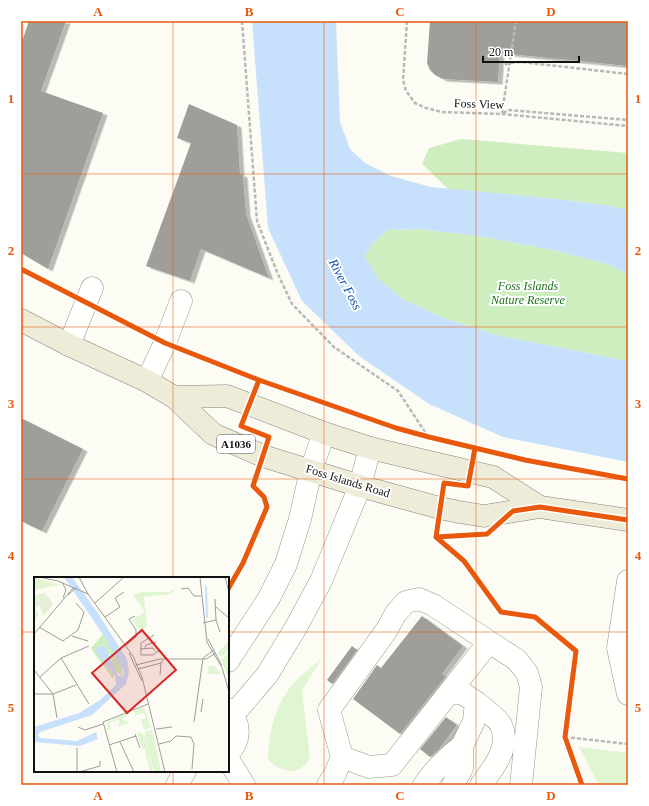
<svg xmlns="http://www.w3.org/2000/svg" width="649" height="806" font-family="Georgia,serif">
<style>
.green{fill:#e0f5d2}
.forest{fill:#cfeebf}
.water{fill:#c7e0fb}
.building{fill:#a09e9a;filter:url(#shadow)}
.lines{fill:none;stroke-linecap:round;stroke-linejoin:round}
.minor-casing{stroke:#969693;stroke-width:23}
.major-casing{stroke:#848480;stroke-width:23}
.path{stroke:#b9b9b8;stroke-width:2.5;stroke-dasharray:4 2;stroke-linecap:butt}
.minor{stroke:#fffffe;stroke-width:22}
.major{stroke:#eeecd9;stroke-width:22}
.cycleway-casing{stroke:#fff;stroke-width:8}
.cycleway{stroke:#e8590c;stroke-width:5}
.grid{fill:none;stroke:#e8590c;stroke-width:1;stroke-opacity:0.55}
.labels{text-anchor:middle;stroke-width:4;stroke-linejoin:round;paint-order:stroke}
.shield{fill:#fff;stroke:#585858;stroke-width:1}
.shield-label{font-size:11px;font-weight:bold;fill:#101010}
.street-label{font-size:12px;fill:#101010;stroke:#fff}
.park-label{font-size:12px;font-style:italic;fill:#1b7017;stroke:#fff}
.water-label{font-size:13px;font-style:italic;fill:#094cb1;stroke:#fff}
.inset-river{fill:none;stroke:#c7e0fb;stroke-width:2}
.inset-road{fill:none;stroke:#9e9e99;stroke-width:1}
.view{fill:#d62828;fill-opacity:0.15;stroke:#d62828;stroke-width:2}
.inset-edge{fill:none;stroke:#101010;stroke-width:2}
.neatline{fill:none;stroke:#e8590c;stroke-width:1.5}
.grid-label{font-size:13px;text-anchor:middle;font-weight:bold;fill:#e8590c}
</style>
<defs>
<filter id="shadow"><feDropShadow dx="4.5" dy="2.5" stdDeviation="0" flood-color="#0004"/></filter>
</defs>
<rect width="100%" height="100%" fill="#fcfcf5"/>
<!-- green -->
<path class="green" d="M322,658L302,691L310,758C308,761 305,766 301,768C289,775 277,768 268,760C269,733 274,707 292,685C300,675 312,667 322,658Z
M579,747L628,753V785H599Z"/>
<!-- forest -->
<path class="forest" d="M461,139L628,153V210L611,206L557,199L448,189L422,164L429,148Z
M419,229L485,237L557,251L610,265L628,275V361L500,336L446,319L404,300L378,278L365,257L371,245L388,230Z"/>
<!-- water -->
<path class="water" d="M252,21H336L340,122L350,149L365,163L391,176L431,187L557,199L611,206L628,210V275L610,265L557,251L485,237L419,229L388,230L371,245L365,257L378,278L404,300L446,319L500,336L628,361V462L503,437L429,404L359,356L302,301L268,228Z"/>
<!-- building -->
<path class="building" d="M29,21H66L41,91L103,113L48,269L21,253V44Z
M430,21H628V66L500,53L498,82L443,79L435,75L430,70L427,63Z
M189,104L237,125L240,174L243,175L246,214L269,278L201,249L190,281L146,266L191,143L177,138Z
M21,418L83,449L42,531L21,521Z
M422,616L463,646L442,674L446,676L400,734L353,699L377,665L381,668Z
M352,646L357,650L332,684L327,680Z
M446,717L457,725L439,749L430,757L420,749Z"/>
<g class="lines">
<defs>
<path id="minor" d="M69,345L92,288
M147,381L165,343L181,301
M628,581L618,648L628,694
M228,661L269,598L286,564L300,519L311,470L324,433
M449,693H462L476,702L474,721L462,746V768L453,785
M476,702C482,707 498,719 501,725C511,748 493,768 481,785
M228,709C240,722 242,740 228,753
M233,715L267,675L295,629L321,581L360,486L370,448
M342,757L369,767L392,765L489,642
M228,759L244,785
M177,785L185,771
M328,785L335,774L342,757L329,710L386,631L396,613L406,602L419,599L433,605L517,660L527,673L531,687L521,785
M424,785C435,769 446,758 462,746"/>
<path id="major" d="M21,320L69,345L147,381L174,397L213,434L263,456L360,486L440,508L459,512L484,516L540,507L628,520
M174,397L227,396L324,433L370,448L493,477L540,507"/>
</defs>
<!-- minor casing -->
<use href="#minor" class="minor-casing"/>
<!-- major casing -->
<use href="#major" class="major-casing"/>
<!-- path -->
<path class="path" d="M242,21L257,221L277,272L292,304L334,347L398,391L425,432
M407,21L403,80L406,91L415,103L426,108L442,112L502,114L628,126
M499,66L510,63L521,62L628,74
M502,113L516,21
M503,113L509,110L628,120
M565,737L628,744"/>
<!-- minor -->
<use href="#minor" class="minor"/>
<!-- major -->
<use href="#major" class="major"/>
<defs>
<path id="cycleway" d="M21,269L165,343L259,380L396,428L429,437L525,460L628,479
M436,537L464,561L501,612L535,617L576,651L565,737L582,785
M436,537L487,534L513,511L540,507L628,520
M436,537L444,483L468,486L475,448
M228,589L243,563L267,507L264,497L253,486L269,437L241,426L259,380"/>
</defs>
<!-- cycleway casing -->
<use href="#cycleway" class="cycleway-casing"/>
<!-- cycleway -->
<use href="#cycleway" class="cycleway"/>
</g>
<!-- grid -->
<path class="grid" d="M173,21V578M324,21V785M476,21V785M21,174H628M21,327H628M21,479H628M21,632H35M228,632H628M173,771V785"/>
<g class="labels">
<!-- shield labels -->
<rect class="shield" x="217" y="435" width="38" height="18" rx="3"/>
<g class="shield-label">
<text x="236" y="448">A1036</text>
</g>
<!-- street labels -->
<g class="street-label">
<text transform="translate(479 104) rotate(2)" y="4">Foss View</text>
<text transform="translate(348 481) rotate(17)" y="4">Foss Islands Road</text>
</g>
<!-- park labels -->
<g class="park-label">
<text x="528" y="290">Foss Islands<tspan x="528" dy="14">Nature Reserve</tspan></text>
</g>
<!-- water labels -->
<g class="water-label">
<text transform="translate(346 284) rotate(62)" y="5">River Foss</text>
</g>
</g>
<!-- overview -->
<g transform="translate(34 577)">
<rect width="195" height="195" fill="#fcfcf5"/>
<path d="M0,1L25,7L27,9L25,8L0,13ZM145,10L136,17L110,20L113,49L106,54L98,43L111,35L99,18L108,15H135ZM6,17L4,30L1,31L5,37L0,43V19ZM195,64V74L186,80L184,76ZM195,76V102L187,83ZM180,88L186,97H174V90ZM110,130L117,150L110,153L107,142H112L110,136L101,138L100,134ZM92,137L93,139L87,142L95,146L85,149L86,154L84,149L86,143L78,144L75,147L77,152L73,154L74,144ZM118,153L123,175L127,195H120L115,176L111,158L112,154ZM107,155L111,160L119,195H116L111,172L107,173L108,171L103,156Z" fill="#e0f5d2"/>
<path d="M69,57L87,87L89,100L81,93L75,76L67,80L80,98L79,102L60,76L57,71Z" fill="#cfeebf"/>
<path d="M11,16L19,27L10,39L4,26L6,17Z" fill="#e5efd7"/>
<path d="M30,0H38L63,35L93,82L95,95L92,107L58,138L6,155L4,158L6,161L43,164L62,155L64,162L46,169L0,165V150L45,136L66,123L82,108L81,99L62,75L63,70L71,69L84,98L89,100L90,95L70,59Z" fill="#c7e0fb"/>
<path class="inset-river" d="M172,9L173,41"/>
<path class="inset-road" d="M5,0L24,4L54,17L99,79L108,100L131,195M45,0L54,17M166,0L173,65L187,89M191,0L195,15M28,5L32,13L29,21M147,12L154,11L160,19H167M34,18L43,10M181,22L182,43L186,55M61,26L90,0M182,30L195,41M71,40L86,30L81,21L90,15M169,46L182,43M5,50L29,64M0,57L40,10M120,58L107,66V78H119L124,74L129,77M38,59L54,64M174,62L187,87L195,115M29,64L44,53L50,35L42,26M91,69L102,60V53L95,42L101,39M111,71L112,68L122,65M106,72L119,71L121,74M95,76L108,104M27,81L55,127M102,88L126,82H172L182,76M104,92L127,86L129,83M0,93L19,117L23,141M126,98L127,86M6,100L27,81L55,69M0,117H19L42,108M167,135L169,122M160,145L169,81L180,73M44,150L51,153L69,147M122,152L138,150M101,157L106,171M86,165L100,195M125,167L137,164L142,159L157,160L160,167L158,192M75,168L102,159M43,171V195M45,195L66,189V184M83,195L69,145L114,127"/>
<path class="view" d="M108,53L142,93L93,136L58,96Z"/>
<rect width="195" height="195" class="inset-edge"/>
</g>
<!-- border -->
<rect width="649" height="806" fill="none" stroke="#ffffff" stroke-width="44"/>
<!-- scale -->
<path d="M483 56v6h96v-6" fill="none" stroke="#101010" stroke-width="2"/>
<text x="489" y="56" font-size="12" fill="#101010" stroke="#ffffff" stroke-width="3" paint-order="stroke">20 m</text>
<rect x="22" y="22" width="605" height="762" class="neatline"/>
<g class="grid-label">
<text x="98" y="16">A</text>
<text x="249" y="16">B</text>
<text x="400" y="16">C</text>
<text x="551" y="16">D</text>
<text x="11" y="103">1</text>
<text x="638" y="103">1</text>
<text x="11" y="255">2</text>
<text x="638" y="255">2</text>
<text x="11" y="408">3</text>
<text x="638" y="408">3</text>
<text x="11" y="560">4</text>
<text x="638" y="560">4</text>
<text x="11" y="712">5</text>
<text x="638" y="712">5</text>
<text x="98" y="800">A</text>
<text x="249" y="800">B</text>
<text x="400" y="800">C</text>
<text x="551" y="800">D</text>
</g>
</svg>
